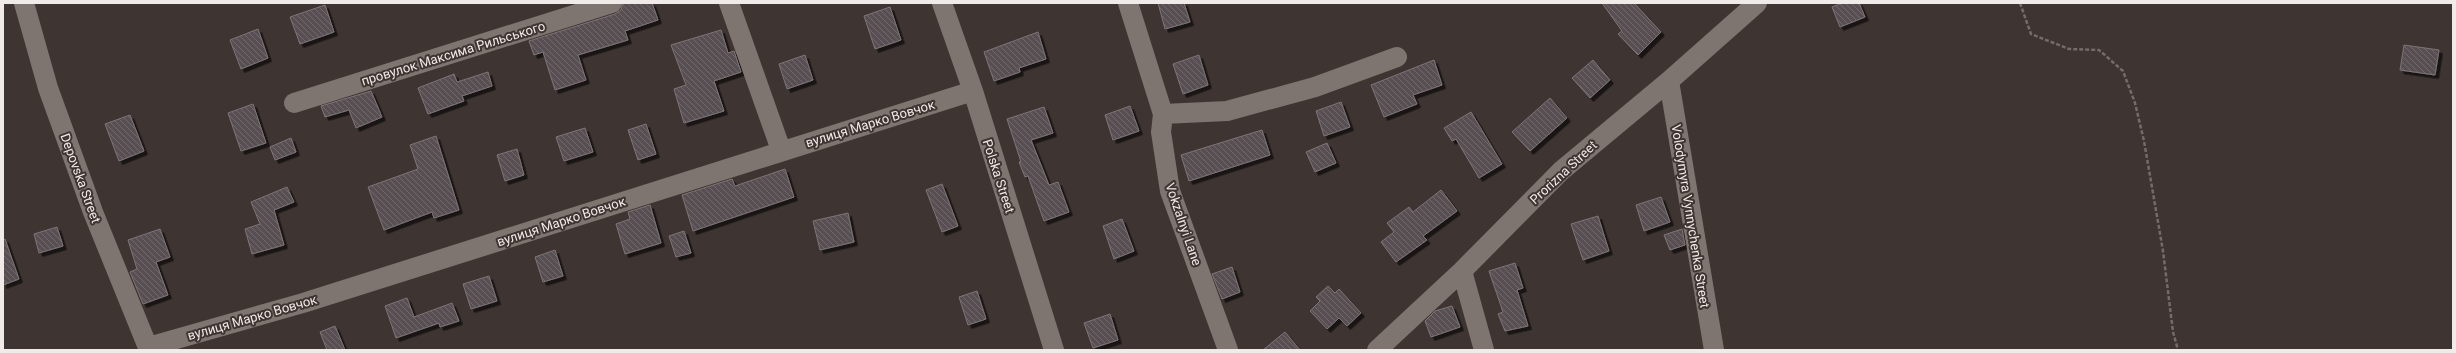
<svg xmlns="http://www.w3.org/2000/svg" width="2456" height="353" font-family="Roboto,sans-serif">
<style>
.building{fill:url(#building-back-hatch);stroke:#7e7478;filter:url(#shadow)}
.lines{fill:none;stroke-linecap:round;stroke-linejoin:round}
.path{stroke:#746c69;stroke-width:2.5;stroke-dasharray:4 2;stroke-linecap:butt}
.minor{stroke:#7e7470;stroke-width:20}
.labels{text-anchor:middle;stroke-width:4;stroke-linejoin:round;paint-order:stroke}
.street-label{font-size:13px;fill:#f0eae8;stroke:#3e3532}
</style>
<defs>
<pattern id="building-back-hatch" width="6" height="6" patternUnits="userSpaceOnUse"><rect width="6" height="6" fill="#584f53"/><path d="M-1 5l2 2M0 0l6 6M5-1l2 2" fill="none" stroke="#70686c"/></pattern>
<filter id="shadow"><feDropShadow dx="3.5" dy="3.5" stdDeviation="0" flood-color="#0009"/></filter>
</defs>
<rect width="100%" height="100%" fill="#3e3532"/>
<!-- building -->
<path class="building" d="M623,3H652L658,20L625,31L628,40L578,55L586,80L555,90L543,52L534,55L529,41L615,14L621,10Z
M1158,3H1184L1190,22L1165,29Z
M1602,3H1634L1661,32L1638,55L1618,34L1622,31Z
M1842,3H1859L1865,17L1840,27L1832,7Z
M325,5L334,32L300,44L290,17Z
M890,7L901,40L875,49L864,16Z
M258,29L268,58L241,69L230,40Z
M721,30L728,53L734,51L741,72L714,81L724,111L684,123L674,89L686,85L671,45Z
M1038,32L1046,59L1019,68L1020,72L994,81L984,52Z
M2404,45L2439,50L2435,75L2400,70Z
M805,55L813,80L787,89L779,64Z
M1199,55L1208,85L1183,94L1173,64Z
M1434,60L1442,85L1413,95L1417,104L1384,117L1371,85Z
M1593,60L1610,80L1590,98L1572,78Z
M488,72L492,86L462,96L464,101L428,114L418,88L454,74L457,82Z
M371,91L382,117L356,128L349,110L325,117L321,106Z
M1550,98L1567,118L1530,151L1512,132Z
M1341,102L1350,127L1324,136L1316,111Z
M253,104L266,143L241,151L228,113Z
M1130,106L1139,131L1113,140L1105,115Z
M1044,107L1053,133L1031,140L1049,185L1058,182L1069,212L1044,221L1028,176L1025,177L1019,162H1021L1007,119Z
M1471,112L1502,164L1479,178L1456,139L1452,141L1444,128Z
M130,115L144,151L119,161L105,124Z
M646,124L656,154L638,160L628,130Z
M585,128L593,152L564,161L556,137Z
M1262,130L1270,155L1189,181L1181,155Z
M436,136L459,210L434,218L432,212L384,230L368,187L418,169L410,145Z
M291,138L296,152L275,160L270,147Z
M1327,143L1336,163L1315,172L1306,152Z
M517,149L524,175L505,181L497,155Z
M785,169L794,197L693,231L682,195L732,179L735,186Z
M942,184L958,226L942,232L926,190Z
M287,187L294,202L274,210L284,245L252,254L245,229L260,224L251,202Z
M1441,190L1457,211L1423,236L1427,240L1396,262L1381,242L1394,232L1387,223L1409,207L1413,212Z
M1661,197L1670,222L1644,231L1636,205Z
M650,205L661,243L625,254L616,224L630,219L628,212Z
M848,213L854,242L820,250L813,221Z
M1598,216L1609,251L1583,260L1571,224Z
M1122,219L1134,251L1114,259L1103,226Z
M57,227L63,246L39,253L34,234Z
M160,229L170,257L156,262L168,295L143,304L130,272L137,269L128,240Z
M1682,229L1685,245L1670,250L1664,235Z
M684,231L691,253L676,257L669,236Z
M5,239L19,279L3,285V240Z
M555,250L563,276L543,282L535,257Z
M1515,263L1523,288L1517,290L1528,326L1505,331L1498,314L1503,312L1489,271Z
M1232,267L1240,292L1222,299L1212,274Z
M489,276L497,301L471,309L463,284Z
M1328,286L1335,293L1339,289L1361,313L1347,326L1339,318L1327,329L1310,311L1320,301L1316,297Z
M977,291L986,319L968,325L959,297Z
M407,298L414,317L452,303L459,321L440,327L439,323L396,338L385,306Z
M1452,306L1460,327L1431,337L1425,321L1435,311Z
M1110,314L1118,340L1093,348L1084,323Z
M335,326L345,350H327L320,332Z
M1285,332L1300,350H1263Z"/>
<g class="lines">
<!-- path -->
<path class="path" d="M2020,3L2031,34L2069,49L2099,50L2123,71L2135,103L2144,141L2163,251L2173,332L2178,350"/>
<!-- minor -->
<path class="minor" d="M24,3L48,88L93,212L149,350
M729,3L781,150
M942,3L973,91L1054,350
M1128,3L1163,114L1161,132L1170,191L1228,350
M1669,81L1714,350
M294,103L612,3
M1163,114L1227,111L1315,87L1397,57
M1462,271L1484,350
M148,347L303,303L973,91
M1377,350L1462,271L1561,171L1669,81L1757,3"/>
</g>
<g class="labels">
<!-- street labels -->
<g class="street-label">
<text transform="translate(453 53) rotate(-17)" y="5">провулок Максима Рильського</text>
<text transform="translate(870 123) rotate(-17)" y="5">вулиця Марко Вовчок</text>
<text transform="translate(1563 172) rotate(-43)" y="5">Prorizna Street</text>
<text transform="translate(999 176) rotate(72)" y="5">Polska Street</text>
<text transform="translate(81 178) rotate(70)" y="5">Depovska Street</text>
<text transform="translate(1691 216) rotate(81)" y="5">Volodymyra Vynnychenka Street</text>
<text transform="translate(561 221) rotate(-18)" y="5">вулиця Марко Вовчок</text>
<text transform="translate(1184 224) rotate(71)" y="5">Vokzalnyi Lane</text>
<text transform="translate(252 317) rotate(-16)" y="5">вулиця Марко Вовчок</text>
</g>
</g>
<!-- border -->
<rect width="2456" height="353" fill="none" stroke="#f0eae8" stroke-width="8"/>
</svg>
